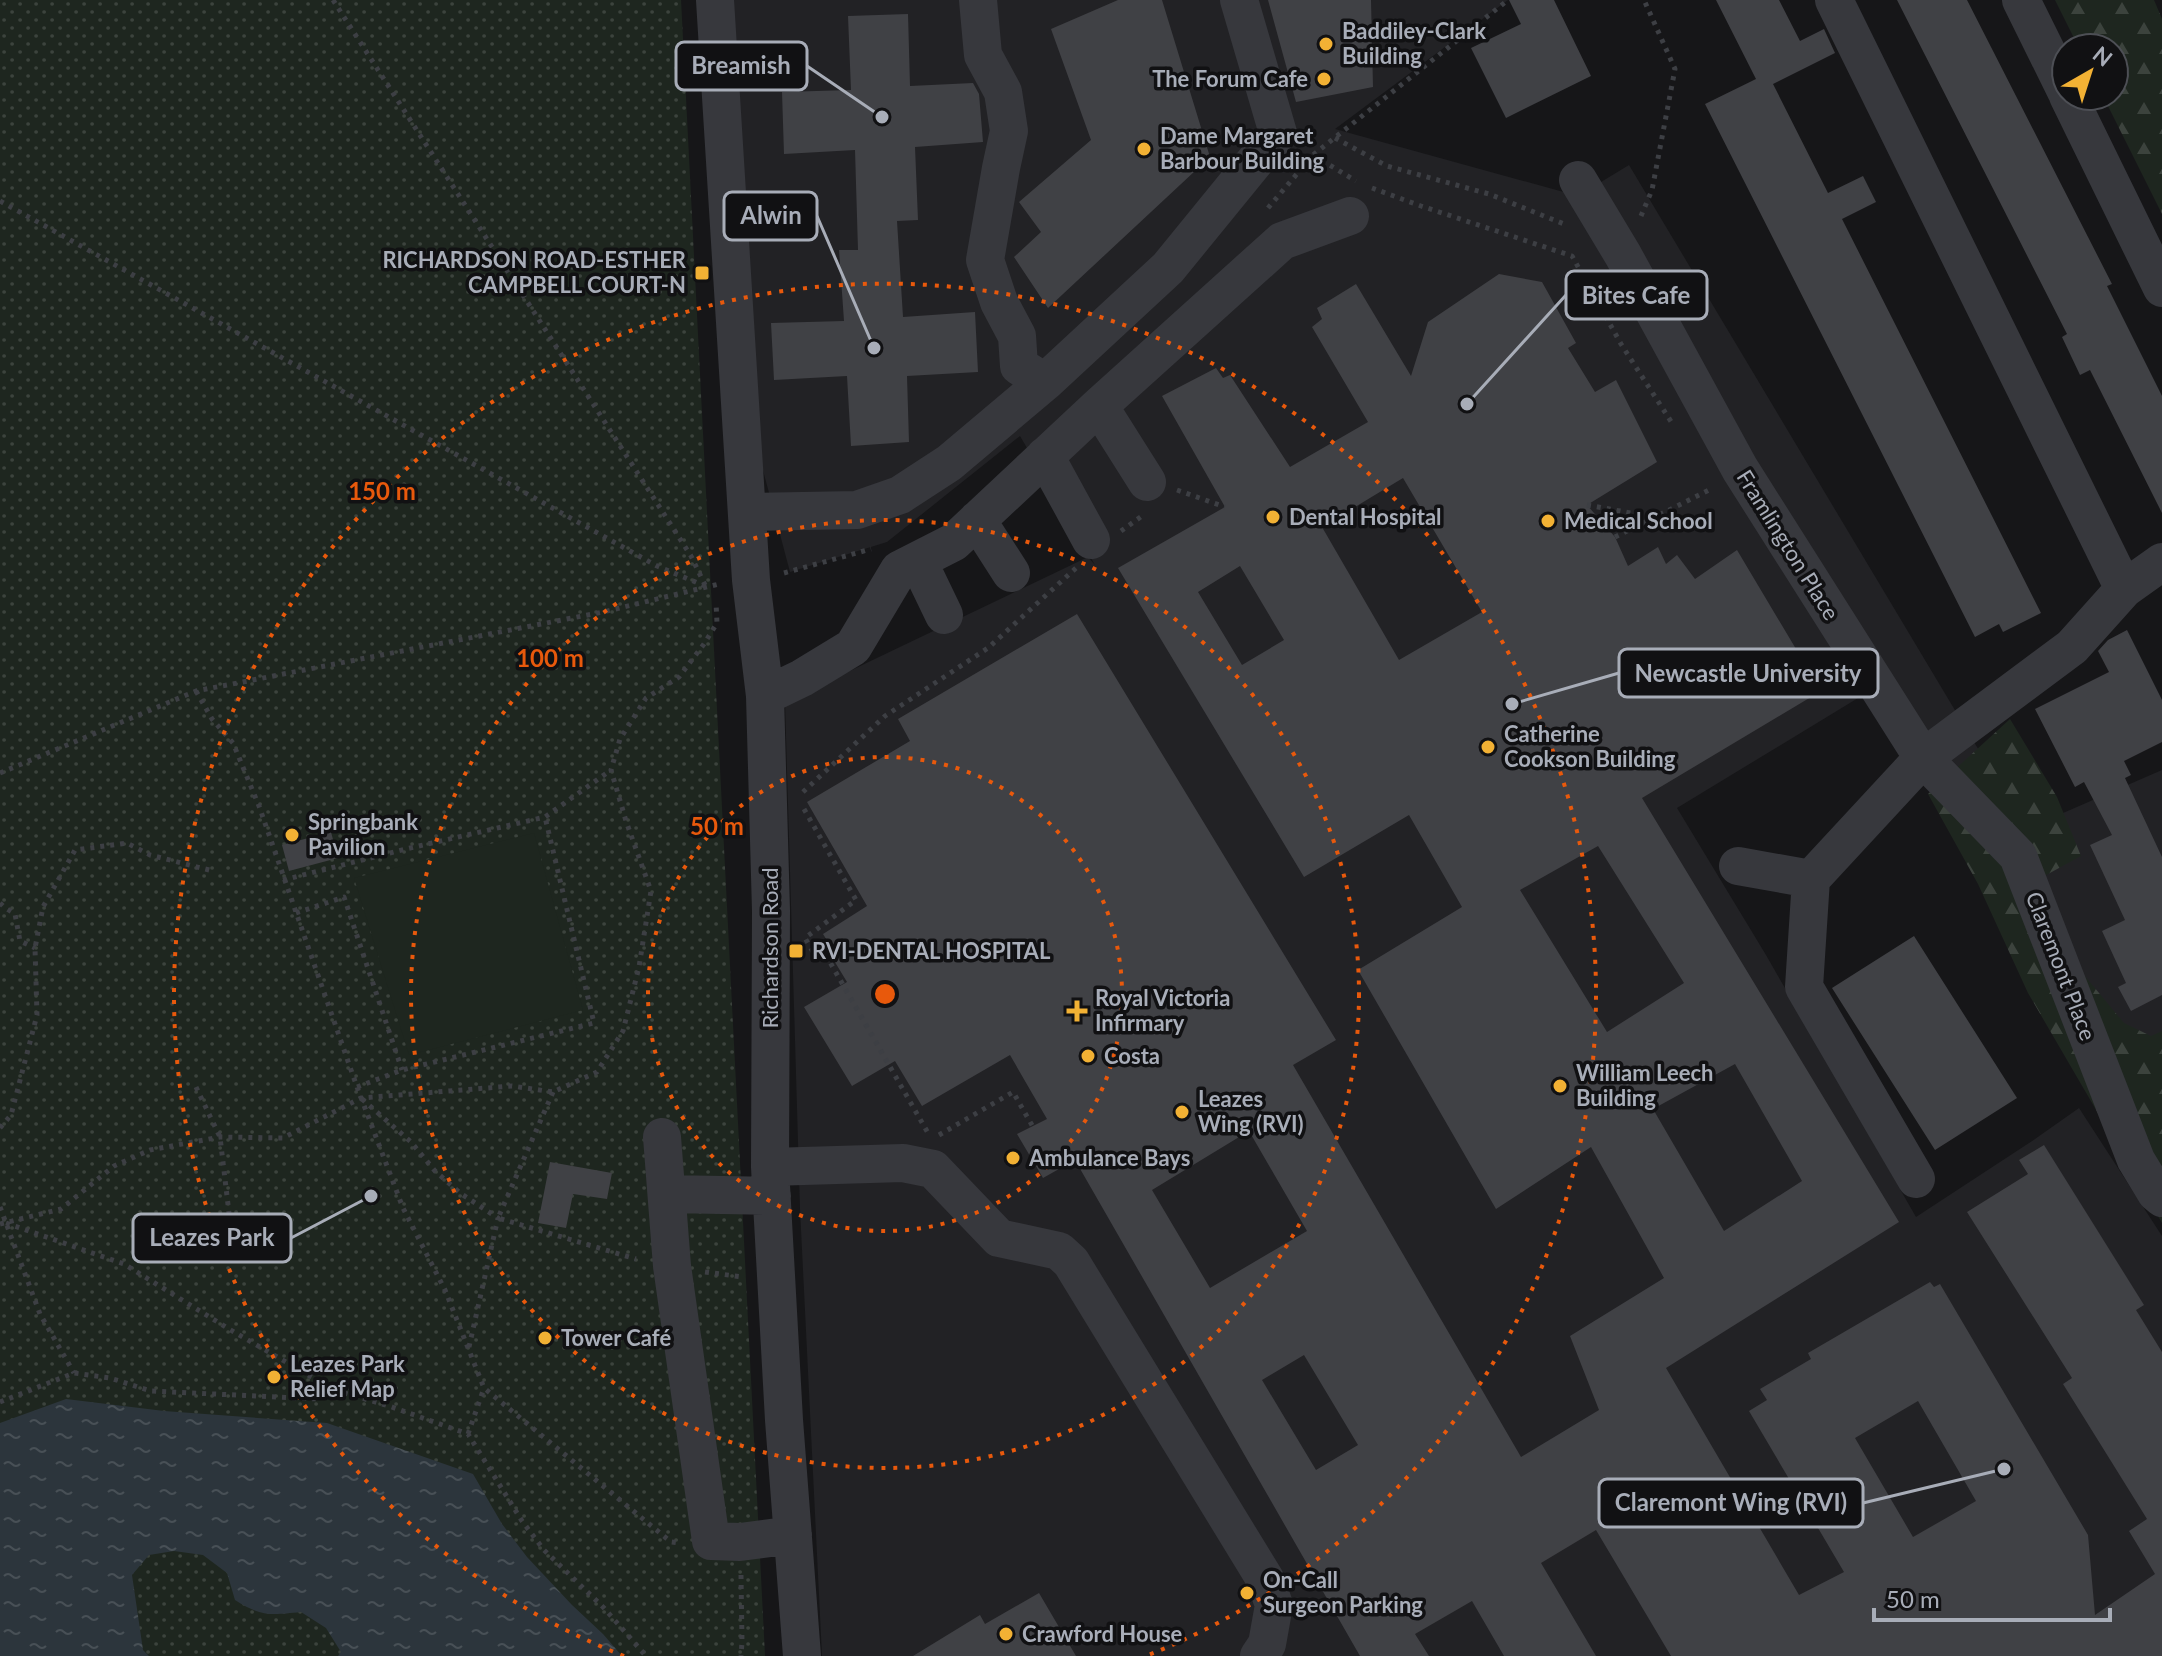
<svg xmlns="http://www.w3.org/2000/svg" width="2162" height="1656" font-family="Lato,sans-serif">
<style>
.built{fill:#222225}
.forest{fill:url(#forest-firs)}
.park{fill:url(#park-dots)}
.garden{fill:#1e261f}
.water{fill:url(#water-ripples)}
.building{fill:#404145;fill-rule:evenodd}
.lines{fill:none;stroke-linecap:round;stroke-linejoin:round}
.path{stroke:#3d3f44;stroke-width:5;stroke-dasharray:4 6;stroke-linecap:butt}
.minor{stroke:#37383d;stroke-width:38}
.ring{fill:none;stroke:#e8590c;stroke-width:4;stroke-dasharray:4 8}
.poi-dot{fill:#f2b134;stroke:#111113;stroke-width:3}
.labels{text-anchor:middle;stroke-width:7;stroke-linejoin:round;paint-order:stroke}
.poi-label{font-size:22px;font-weight:bold;fill:#a8adb8;stroke:#111113;text-anchor:start}
.street-label{font-size:22px;fill:#a8adb8;stroke:#111113}
.centre{fill:#e8590c;stroke:#111113;stroke-width:4}
.ring-label{font-size:24px;text-anchor:middle;font-weight:bold;fill:#e8590c;stroke:#111113;stroke-width:7;stroke-linejoin:round;paint-order:stroke}
.leader{fill:none;stroke:#a8adb8;stroke-width:3}
.callout-dot{fill:#a8adb8;stroke:#111113;stroke-width:3}
.callout{fill:#111113;stroke:#a8adb8;stroke-width:3}
.callout-label{font-size:24px;text-anchor:middle;font-weight:bold;fill:#a8adb8}
</style>
<defs>
<pattern id="forest-firs" width="22" height="20" patternUnits="userSpaceOnUse" patternTransform="scale(2)"><rect width="22" height="20" fill="#1e261f"/><path d="M5 1l3.5 6h-7zM16 11l3.5 6h-7z" fill="#3c433d"/></pattern>
<pattern id="park-dots" width="8" height="8" patternUnits="userSpaceOnUse" patternTransform="scale(2)"><rect width="8" height="8" fill="#1e261f"/><path d="M2 2h.1M6 6h.1" fill="none" stroke="#3c433d" stroke-width="1.8" stroke-linecap="round"/></pattern>
<pattern id="water-ripples" width="26" height="14" patternUnits="userSpaceOnUse" patternTransform="scale(2)"><rect width="26" height="14" fill="#2c353c"/><path d="M2 4q2-2 4 0t4 0M15 11q2-2 4 0t4 0" fill="none" stroke="#485056"/></pattern>
</defs>
<rect width="100%" height="100%" fill="#161618"/>
<!-- built -->
<path class="built" d="M731,0H1508L1335,129L1578,196L1629,165L2026,829L2162,770V1208L1998,870L1863,695L1677,808L1766,955L1916,1217L2035,1139L2079,1108L2162,1236V1656H822L800,1209L785,702L1088,557L1095,565L1020,436L887,542L790,572L760,459Z"/>
<!-- forest -->
<path class="forest" d="M2055,0H2154L2162,19V214L2103,96H2114V48H2079Z
M2010,719L2057,797L2081,856L2015,892L2124,1023L2151,1036L2162,1031V1223L2028,993L1978,884L1928,794Z"/>
<!-- park -->
<path class="park" d="M0,0H681L765,1656H0Z"/>
<!-- garden -->
<path class="garden" d="M534,833L583,1010L409,1055L354,878Z"/>
<!-- water -->
<path class="water" d="M66,1399L164,1411L327,1423L473,1474L502,1524L527,1557L572,1605L603,1634L622,1656H338L341,1652L326,1628L301,1612C270,1615 262,1617 235,1600L227,1573L203,1555L174,1551L149,1555L132,1575L143,1650L149,1656H0V1423Z"/>
<!-- building -->
<path class="building" d="M1118,0H1162L1210,157L1048,308L1014,257L1041,232L1019,202L1091,140L1051,29Z
M1268,0H1371L1373,87L1296,102Z
M1509,0H1554L1591,76L1506,118L1471,48L1521,24Z
M1716,0H1779L1800,41L1824,29L1835,53L1773,84L1828,193L1863,176L1876,202L1842,219L2041,613L2003,632L1999,624L1975,637L1705,104L1756,79Z
M1897,0H1967L2112,284L2107,286L2162,396V513L2090,370L2080,375L2062,337L2067,334Z
M908,14L910,86L973,83L979,94L983,142L915,147L918,220L897,221L903,317L975,312L978,372L907,376L909,442L851,446L847,376L774,380L771,323L844,321L839,250H858L855,150L784,154L782,92L851,90L848,16Z
M1499,274L1542,282L1576,343L1568,348L1595,392L1616,380L1657,462L1587,505L1615,537L1628,566L1658,547L1666,564L1677,555L1695,579L1737,550L1821,691L1642,798L1899,1222L1666,1368L1799,1595L1844,1572L1749,1411L1767,1400L1760,1389L1811,1359L1808,1353L1930,1282L1934,1287L1940,1284L2088,1535L2095,1615L2155,1574L2129,1531L2147,1519L2063,1384L2072,1378L1967,1212L2028,1174L2019,1160L2044,1145L2144,1305L2136,1310L2162,1352V1656H1671L1596,1530L1541,1563L1596,1656H1504L1472,1601L1415,1634L1429,1656H1360L1075,1160L1043,1178L1017,1134L1047,1119L1010,1055L922,1106L895,1061L852,1086L804,1007L847,982L827,949L831,947L823,934L867,906L807,802L910,741L898,719L1077,614L1336,1040L1293,1065L1521,1457L1599,1410L1570,1336L1664,1278L1591,1147L1496,1209L1358,970L1462,907L1409,815L1304,877L1118,568L1225,507L1162,396L1216,368L1223,378L1230,375L1290,467L1368,422L1312,327L1322,319L1317,308L1356,284L1411,376L1428,322ZM1403,478L1482,612L1399,660L1322,527ZM1240,566L1284,640L1242,665L1198,592ZM1598,846L1684,983L1607,1032L1520,890ZM1735,1064L1802,1181L1724,1231L1653,1109ZM1249,1131L1307,1231L1210,1288L1152,1190ZM1304,1355L1358,1445L1316,1470L1262,1380ZM1918,1401L1976,1501L1913,1537L1855,1438Z
M2127,630L2162,700V742L2124,761L2131,775L2125,778L2162,857V995L2131,1011L2118,987L2126,983L2102,931L2125,920L2090,845L2112,835L2084,782L2075,787L2035,709L2109,672L2098,651L2108,640Z
M331,832L338,858L289,871L282,845Z
M1914,936L2017,1098L1935,1150L1832,988Z
M550,1162L612,1173L607,1199L573,1194L566,1228L538,1223Z
M1039,1593L1076,1656H913L980,1615L985,1624Z"/>
<g class="lines">
<!-- path -->
<path class="path" d="M333,0L691,556L705,585
M1335,138L1387,166L1489,194L1564,224
M1313,155L1356,181
M1372,188L1421,206L1572,256L1621,344L1672,423
M0,201L657,566L705,586
M1268,208L1313,155L1508,0
M1641,216L1652,190L1675,69L1644,0
M1177,490L1225,507
M1587,505L1653,517
M1121,531L1142,516
M1615,537L1713,488
M784,573L871,549
M196,691L212,719L233,743L259,806L357,1087L403,1208L445,1290L484,1388L671,1542L679,1543
M0,773L196,691L603,612L719,584
M803,792L885,716L988,648L1076,568
M804,809L856,900L805,938L817,959L827,957L928,1133
M283,880L406,849L545,817L611,770
M0,903L4,907L15,914L20,941L35,948
M296,913L344,897L402,1070
M196,1087L220,1137L229,1213
M357,1087L402,1070L594,1023L545,817
M553,1092L498,1218L636,1259
M362,1099L411,1142L435,1171L460,1193L498,1218L469,1347
M0,1128L11,1115L37,1015L35,948L43,907L75,850L127,843L150,855L213,871
M939,1135L1013,1092L1033,1127
M0,1207L40,1314L74,1373
M6,1223L124,1264L229,1329L334,1390L389,1406L468,1434L522,1521L544,1550L604,1608L646,1656
M0,1224L61,1209L114,1166L150,1150L220,1137L283,1138L361,1098L512,1086L553,1092L597,1072L623,1031L639,967L651,891L626,821L611,770L620,739L646,698L679,677L704,644L717,623L716,602
M705,1272L743,1277
M0,1402L74,1373L110,1378L151,1391L319,1399L333,1390
M468,1434L484,1388
M741,1575L742,1642L741,1656"/>
<!-- minor -->
<path class="minor" d="M715,0L751,580L765,696L771,911L770,1167L784,1420L802,1656
M978,0L983,55L1003,92L1009,131L1001,168L985,260L999,302L1017,336L1019,366L1045,382
M1834,0L2124,589
M2021,0L2066,91
M2068,96L2162,288
M1578,180L1623,255L1740,469L1923,758L2018,856L2136,1160L2156,1193L2162,1198
M1099,406L1282,241L1350,216
M1045,456L1091,540
M748,512L857,510L900,495L949,463L1045,382L1168,268L1278,133L1239,0
M977,520L1011,573
M918,561L944,615
M765,696L802,678L853,647L899,570L954,542L1099,406L1147,482
M1738,866L1811,879
M662,1137L672,1266L711,1541L740,1542L793,1535
M770,1167L903,1163L933,1169L999,1238L1059,1251L1071,1262L1265,1579L1274,1605L1267,1644L1259,1656
M1916,1179L1804,987L1811,879L1923,758L2072,647L2124,589L2162,562
M667,1194L772,1196"/>
</g>
<!-- distance rings -->
<g class="ring">
<circle cx="885" cy="994" r="237"/>
<circle cx="885" cy="994" r="474"/>
<path d="M624 1656A711 711 0 1 1 1146 1656"/>
</g>
<!-- markers -->
<g class="poi-dot">
<circle cx="1326" cy="44" r="8"/>
<circle cx="1324" cy="79" r="8"/>
<circle cx="1144" cy="149" r="8"/>
<rect x="694" y="265" width="16" height="16" rx="4"/>
<circle cx="1273" cy="517" r="8"/>
<circle cx="1548" cy="521" r="8"/>
<circle cx="1488" cy="747" r="8"/>
<circle cx="292" cy="835" r="8"/>
<rect x="788" y="943" width="16" height="16" rx="4"/>
<path d="M1073 999h8v8h8v8h-8v8h-8v-8h-8v-8h8z"/>
<circle cx="1088" cy="1056" r="8"/>
<circle cx="1560" cy="1086" r="8"/>
<circle cx="1182" cy="1112" r="8"/>
<circle cx="1013" cy="1158" r="8"/>
<circle cx="545" cy="1338" r="8"/>
<circle cx="274" cy="1377" r="8"/>
<circle cx="1247" cy="1593" r="8"/>
<circle cx="1006" cy="1634" r="8"/>
</g>
<g class="labels">
<!-- poi labels -->
<g class="poi-label">
<text x="1342" y="39">Baddiley-Clark<tspan x="1342" dy="25">Building</tspan></text>
<text x="1308" y="87" text-anchor="end">The Forum Cafe</text>
<text x="1160" y="144">Dame Margaret<tspan x="1160" dy="25">Barbour Building</tspan></text>
<text x="686" y="268" text-anchor="end">RICHARDSON ROAD-ESTHER<tspan x="686" dy="25">CAMPBELL COURT-N</tspan></text>
<text x="1289" y="525">Dental Hospital</text>
<text x="1564" y="529">Medical School</text>
<text x="1504" y="742">Catherine<tspan x="1504" dy="25">Cookson Building</tspan></text>
<text x="308" y="830">Springbank<tspan x="308" dy="25">Pavilion</tspan></text>
<text x="812" y="959">RVI-DENTAL HOSPITAL</text>
<text x="1095" y="1006">Royal Victoria<tspan x="1095" dy="25">Infirmary</tspan></text>
<text x="1104" y="1064">Costa</text>
<text x="1576" y="1081">William Leech<tspan x="1576" dy="25">Building</tspan></text>
<text x="1198" y="1107">Leazes<tspan x="1198" dy="25">Wing (RVI)</tspan></text>
<text x="1029" y="1166">Ambulance Bays</text>
<text x="561" y="1346">Tower Café</text>
<text x="290" y="1372">Leazes Park<tspan x="290" dy="25">Relief Map</tspan></text>
<text x="1263" y="1588">On-Call<tspan x="1263" dy="25">Surgeon Parking</tspan></text>
<text x="1022" y="1642">Crawford House</text>
</g>
<!-- street labels -->
<g class="street-label">
<text transform="translate(1788 545) rotate(58)" y="8">Framlington Place</text>
<text transform="translate(770 948) rotate(-90)" y="8">Richardson Road</text>
<text transform="translate(2061 966) rotate(69)" y="8">Claremont Place</text>
</g>
</g>
<circle cx="885" cy="994" r="12" class="centre"/>
<g class="ring-label">
<text x="382" y="500">150 m</text>
<text x="550" y="667">100 m</text>
<text x="717" y="835">50 m</text>
</g>
<!-- callouts -->
<path class="leader" d="M882 117L807 66M874 348L817 216M1467 404L1566 295M1512 704L1619 673M371 1196L291 1238M2004 1469L1863 1503"/>
<g class="callout-dot">
<circle cx="882" cy="117" r="8"/>
<circle cx="874" cy="348" r="8"/>
<circle cx="1467" cy="404" r="8"/>
<circle cx="1512" cy="704" r="8"/>
<circle cx="371" cy="1196" r="8"/>
<circle cx="2004" cy="1469" r="8"/>
</g>
<g class="callout">
<rect x="676" y="42" width="131" height="48" rx="8"/>
<rect x="724" y="192" width="93" height="48" rx="8"/>
<rect x="1566" y="271" width="141" height="48" rx="8"/>
<rect x="1619" y="649" width="259" height="48" rx="8"/>
<rect x="133" y="1214" width="158" height="48" rx="8"/>
<rect x="1599" y="1479" width="264" height="48" rx="8"/>
</g>
<g class="callout-label">
<text x="741" y="74">Breamish</text>
<text x="771" y="224">Alwin</text>
<text x="1636" y="304">Bites Cafe</text>
<text x="1748" y="682">Newcastle University</text>
<text x="212" y="1246">Leazes Park</text>
<text x="1731" y="1511">Claremont Wing (RVI)</text>
</g>
<!-- north arrow -->
<g transform="translate(2090 72) rotate(39)"><circle r="38" fill="#111113" stroke="#4d4f55" stroke-width="2"/>
<path d="M0-6L14 30L0 20L-14 30Z" fill="#f2b134"/>
<text y="-12" font-size="22" font-weight="bold" text-anchor="middle" fill="#a8adb8">N</text>
</g>
<!-- scale -->
<path d="M1874 1608v12h236v-12" fill="none" stroke="#a8adb8" stroke-width="4"/>
<text x="1886" y="1608" font-size="24" fill="#a8adb8" stroke="#111113" stroke-width="6" paint-order="stroke">50 m</text>
</svg>
